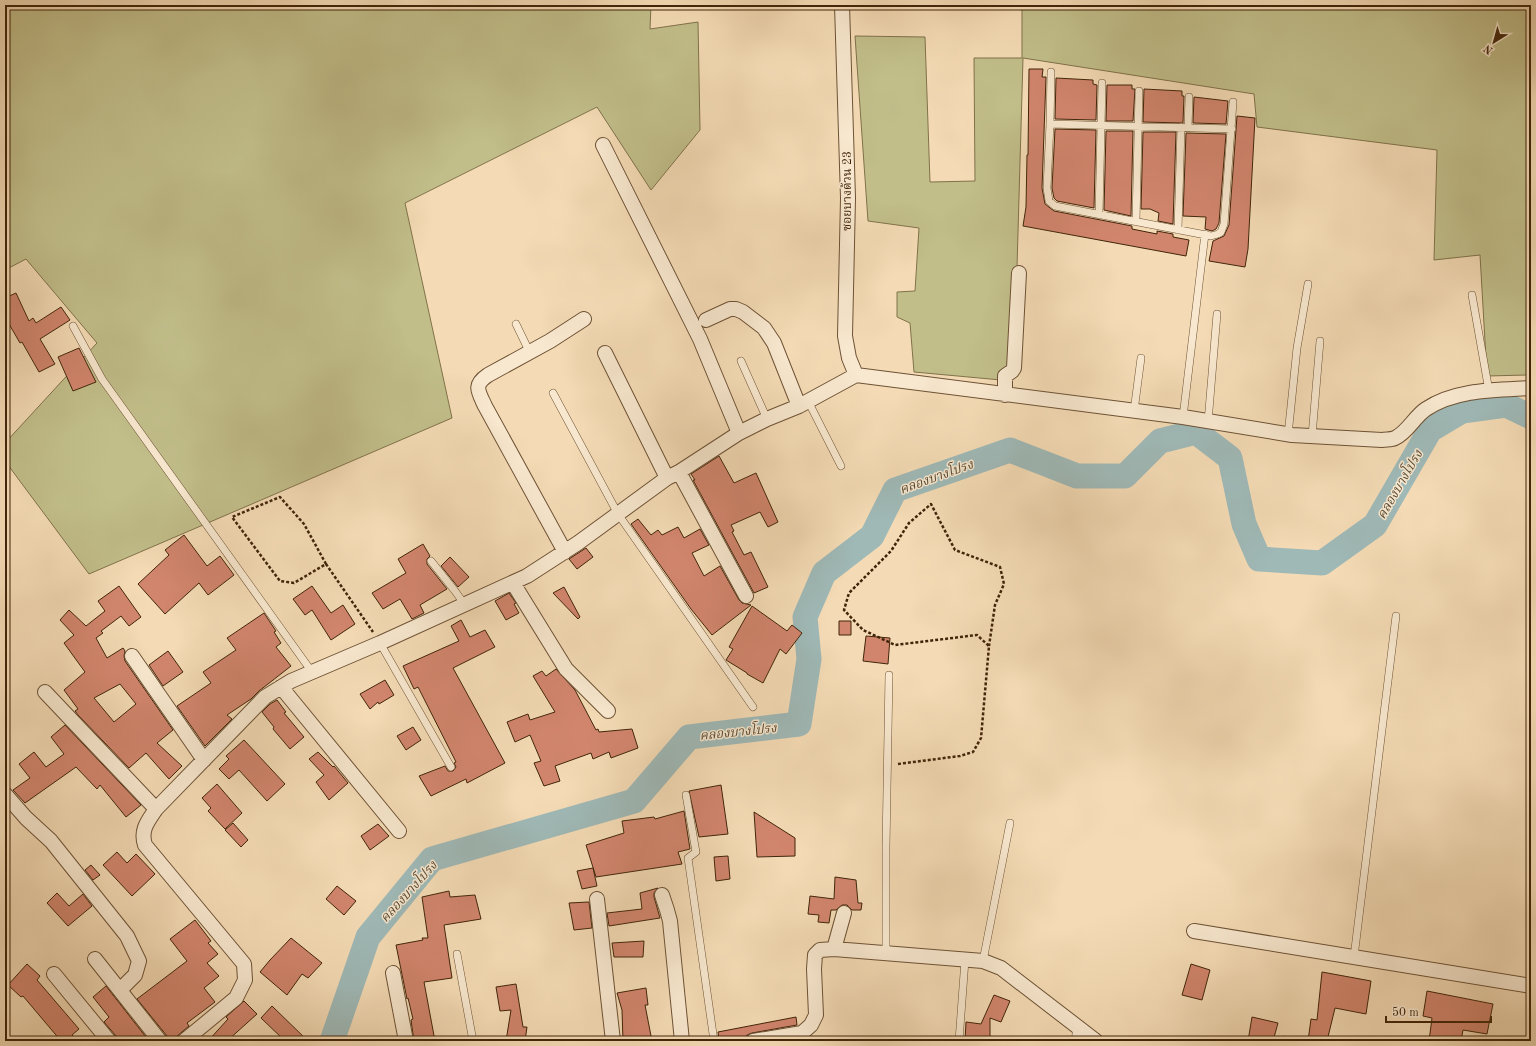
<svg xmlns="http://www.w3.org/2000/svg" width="1536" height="1046" font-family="'Old Standard TT','Noto Serif Thai',serif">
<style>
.green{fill:#c1be8a;stroke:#81724a}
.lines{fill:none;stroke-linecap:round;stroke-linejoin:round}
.river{stroke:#9fb9b7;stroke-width:25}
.building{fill:#d1856d;stroke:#41250a;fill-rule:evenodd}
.lane-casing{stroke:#6e5235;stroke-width:8}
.street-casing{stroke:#6e5235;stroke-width:16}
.path{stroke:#41250a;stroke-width:2.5;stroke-dasharray:3 2;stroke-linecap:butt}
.lane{stroke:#f8e8cf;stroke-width:7}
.street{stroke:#f8e8cf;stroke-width:14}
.labels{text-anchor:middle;stroke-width:3;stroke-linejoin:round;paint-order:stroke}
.street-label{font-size:12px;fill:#41250a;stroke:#f8e8cf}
.water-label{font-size:13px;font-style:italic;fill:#584a35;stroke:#f8e8cf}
</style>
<rect width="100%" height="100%" fill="#f4dbb5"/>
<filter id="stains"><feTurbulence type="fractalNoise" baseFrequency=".005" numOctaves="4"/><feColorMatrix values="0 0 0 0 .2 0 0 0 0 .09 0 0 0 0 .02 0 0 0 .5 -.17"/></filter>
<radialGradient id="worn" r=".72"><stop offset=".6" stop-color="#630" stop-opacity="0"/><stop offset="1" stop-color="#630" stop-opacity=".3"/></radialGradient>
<!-- green -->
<path class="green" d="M5,5H651L650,29L698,22L700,130L651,190L597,107L405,203L452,418L89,574L5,461V443L97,343L26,259L5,270Z
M1022,5H1531V344L1527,375L1487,376L1480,255L1434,260L1437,150L1257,127L1254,94L1023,58L1014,372L1001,380L914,372L910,323L897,317V292L915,291L919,228L868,221L855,36L925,37L930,182L975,181L974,58H1022Z"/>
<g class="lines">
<!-- river -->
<path class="river" d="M332,1041L368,937L432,859L634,801L689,737L799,724L809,659L805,617L824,573L872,536L895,490L1010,450L1077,476H1125L1160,441L1196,432L1230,458L1244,524L1259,559L1322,563L1375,525L1430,430L1462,411L1506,405L1531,417"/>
</g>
<!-- building -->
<path class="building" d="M1029,69H1043L1042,77H1046L1042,188L1045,204L1054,211L1132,226V229L1157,234V231L1173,234V237L1189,240L1186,256L1023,226L1026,207L1027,155H1028Z
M1056,78L1093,80V84L1097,85L1096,120L1055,119Z
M1107,85H1132V89H1135L1133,121H1106Z
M1144,89L1182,91V96H1184L1183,123L1143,122Z
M1194,97L1228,101L1226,124L1193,123Z
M1237,116L1255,118L1248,249L1245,267L1209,261L1213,241L1224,236L1229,225Z
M1055,129L1096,130L1094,208L1057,201L1054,198L1052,188Z
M1106,131H1133L1131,216L1104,210Z
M1143,132H1176L1173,224L1158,221L1159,213L1150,209H1141Z
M1186,133L1226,134L1219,223L1216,229L1212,231L1205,229L1206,217L1183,216Z
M16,293L29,321L33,318L36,323L61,307L70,320L40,339L55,364L39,372L22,342L20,343L5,317V298Z
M79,348L96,382L73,391L58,357Z
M719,456L734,483L756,473L778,522L768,527L760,512L731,525L734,531L732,532L744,555L751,552L768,587L754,593L693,480H695L691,474Z
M638,519L651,535L658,530L662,535L678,527L684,538L700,529L709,545L692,553L704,576L720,566L739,600L742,603L751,605L712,635L691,609L631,524Z
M184,535L207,566L220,556L234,575L208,595L199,583L165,614L138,584L169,555L165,550Z
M423,544L430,556L427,559V564L447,589L420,605L424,613L412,619L400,599L383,609L372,593L406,573L398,559Z
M586,548L593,557L577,569L569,559Z
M450,557L469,577L458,587L441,566Z
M119,586L141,617L129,626L121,616L101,631L103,633L96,638L107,658L123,648L125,651L124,656L125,661L173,730L157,743L182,766L169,779L146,753L129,768L78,715L75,711L78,709L64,690L85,672L64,643L74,635L60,620L69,610L86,626L105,611L98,601ZM120,684L136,704L114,722L94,698Z
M312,586L331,613L343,605L355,624L331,640L312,610L305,615L293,599Z
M564,587L580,617L578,619L553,593Z
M509,593L516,603L514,604L519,613L506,620L495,601Z
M752,606L787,631L792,625L802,633L786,654L780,649L763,683L747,674V673L726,660L733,649L729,647Z
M264,613L276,631L274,632L281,643L276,647L291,666L259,691L251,699L227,715L232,719L205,746L177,706L211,683L203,672L236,650L227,638Z
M461,620L470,637L485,630L495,647L453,668L505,763L467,783L466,779L431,796L419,776L445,766L448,771H453L456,767L454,763L456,762L418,687L414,689L403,666L459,641L451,626Z
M839,621H851V635H839Z
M866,636L890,638L888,664L863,661Z
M168,651L183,672L163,686L149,665Z
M556,669L575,690L596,730L598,729L599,732L632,729L638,748L611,758L609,752L593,759L591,753L555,766L560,781L544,786L534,763L541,761L530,735L515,742L507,722L528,714L530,720L555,712L533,676L542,671L546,676Z
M385,680L394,695L379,704L378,702L370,709L360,694Z
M277,700L286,712L284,713L304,737L290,749L273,729L274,727L262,712L270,704Z
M65,725L141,805L126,817L100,785L97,789L76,767L25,803L13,790L30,778L19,764L34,752L46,767L64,754L51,737Z
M413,727L421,740L406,750L397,736Z
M244,740L285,784L267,801L239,770L229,779L219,769L229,759L226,756Z
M318,752L333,767L334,766L348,783L329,800L316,782L324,775L309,759Z
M217,784L242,813L225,829L208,811L211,808L202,798Z
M721,785L728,834L699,837L689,791Z
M684,811L690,849L678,852L682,864L596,877L586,845L624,833L622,821L654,817L655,819Z
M754,812L795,838V856L757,857Z
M233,823L248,840L241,847L225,830Z
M378,824L389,836L370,850L361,836Z
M117,852L127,863L136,854L155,874L132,896L103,865Z
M728,856L730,879L716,881L714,857Z
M91,865L100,875L93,880L85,870Z
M593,868L597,886L582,889L577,871Z
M835,877L856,880L858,903H862L861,910H852L847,905H842L836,910H831L829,923L818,922L819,915L808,914L810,896L834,899Z
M337,886L356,901L344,915L326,899Z
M658,888L654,893V897L660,918L609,926L607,913L642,909L640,893Z
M449,891L450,897L475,895L481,919L444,925L452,978L424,982L435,1041H414L411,1020L413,1019L408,998L407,999L396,945L423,940L422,938H428L422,897Z
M57,893L69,906L83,894L92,906L68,926L47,903Z
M589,902L592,928L574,930L569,903Z
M195,920L211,941L208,943L218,954L207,963L219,976L204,988L215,1002L187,1023L189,1026L176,1037L172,1041H168L167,1036L137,999L187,961L170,939Z
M291,938L322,963L308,978L302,974L287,995L260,972L270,960Z
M644,941L643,957H614L612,943Z
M27,964L40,976L37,980L79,1029L72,1035L77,1041H61L23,996L21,997L8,985Z
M1191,964L1210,970L1202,1000L1182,995Z
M1322,972L1371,981L1366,1014L1335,1008L1327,1041H1308L1311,1019L1317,1020Z
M516,984L523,1027H527L525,1041H506L511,1010L500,1011L496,987Z
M106,986L149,1041H117L116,1036L104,1022L109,1017L93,997Z
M646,988L648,1005H645L652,1041H623L622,1010L617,993Z
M1427,991L1493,1004L1487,1034L1463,1030L1461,1041H1429L1432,1018L1423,1016Z
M994,995L1010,1001L1001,1022L990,1018V1041H965L966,1022L981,1024Z
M244,1001L257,1014L227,1041H208L228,1019L226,1017Z
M272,1006L308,1041H285L261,1018Z
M796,1017L797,1025L752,1033L747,1035L745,1039L736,1041H719L718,1032Z
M1252,1017L1278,1023L1273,1041H1248Z"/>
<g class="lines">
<defs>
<path id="lane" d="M1051,72L1050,124L1047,188L1049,201L1055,206L1211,236L1218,234L1221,232L1224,224L1233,102
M1050,124L1232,129
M1188,128L1189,97
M1099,215L1102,83
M1136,221L1139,91
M1178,230L1181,127
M1472,295L1489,391
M516,324L530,353
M73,326L102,379L312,672
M741,361L767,419
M553,393L618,514L753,707
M808,401L841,466
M1134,411L1141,358
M1183,417L1205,234
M1208,422L1217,314
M1288,435L1297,348L1308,284
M1312,436L1320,341
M431,561L455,591L465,605
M380,643L451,767
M686,795L696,852L688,858L714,1041
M457,954L473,1041
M886,954V847L889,675
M1354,957L1396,616
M983,961L1010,823
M959,1041L965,960
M1075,1041L1077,1027
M1283,1041L1284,1040"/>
<path id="street" d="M842,5L848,198L845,336L849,358L856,375
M603,145L700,339L739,433
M706,320L730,309H736L743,312L764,328L774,343L799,406
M605,353L667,478
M1005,395V376L1012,371L1014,368L1019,273
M679,472L746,596
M565,552L485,406C478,391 473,385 488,375L550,341L584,319
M513,583L566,669L608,711
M132,656L204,760
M281,687L399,831
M45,692L156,809
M5,794L26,818L51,841L127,936L139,961L135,975L120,990
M662,895L667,910L670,921L682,1041
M597,899L613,1041
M1194,931L1531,986
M834,949L844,913
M95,959L160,1041
M393,973L406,1041
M54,974L109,1041
M184,1041L236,998L245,980L244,964L145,845C140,830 148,821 156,809L265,697L291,681L380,643L527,576L578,543L667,478L679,472L739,433L767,419L799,406L856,375L1183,417L1292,435L1382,440C1386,439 1391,440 1395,438C1408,432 1414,417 1426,409C1456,389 1497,390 1531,388
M753,1041L802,1033L811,1025L816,1015L814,969L815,955L820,950L834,949L983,961L1001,968L1096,1041"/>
</defs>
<!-- lane casing -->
<use href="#lane" class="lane-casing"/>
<!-- street casing -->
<use href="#street" class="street-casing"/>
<!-- path -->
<path class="path" d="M326,564L304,524L280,497L232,517L280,581L294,583L326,564L373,632
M898,764L960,756L973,752L981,738L989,646L977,635L895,645L863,630L844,610L849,593L891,551L909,523L931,504L955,550L1000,567L1004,584L995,605L989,646"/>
<!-- lane -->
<use href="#lane" class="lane"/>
<!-- street -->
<use href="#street" class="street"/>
</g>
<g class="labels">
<!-- street labels -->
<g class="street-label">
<text transform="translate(847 191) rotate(-90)" y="4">ซอยบางด้วน 23</text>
</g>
<!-- water labels -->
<g class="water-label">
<text transform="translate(936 476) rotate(-20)" y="5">คลองบางโปรง</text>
<text transform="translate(1399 484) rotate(-60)" y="5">คลองบางโปรง</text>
<text transform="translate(738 731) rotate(-6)" y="5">คลองบางโปรง</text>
<text transform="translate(408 891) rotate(-48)" y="5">คลองบางโปรง</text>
</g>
</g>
<!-- margin -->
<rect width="1536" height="1046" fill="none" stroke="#f4dbb5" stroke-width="20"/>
<rect x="6" y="6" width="1524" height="1034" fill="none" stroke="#41250a" stroke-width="2"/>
<rect x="10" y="10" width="1516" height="1026" fill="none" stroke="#41250a"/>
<!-- north arrow -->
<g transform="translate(1494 42) rotate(217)" stroke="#f8e8cf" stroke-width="3" paint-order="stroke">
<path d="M0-3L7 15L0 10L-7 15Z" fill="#41250a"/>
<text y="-6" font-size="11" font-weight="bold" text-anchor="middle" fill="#41250a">N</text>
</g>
<!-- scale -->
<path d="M1386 1016v6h105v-6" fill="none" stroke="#41250a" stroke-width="2"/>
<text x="1392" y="1016" font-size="12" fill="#41250a" stroke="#f8e8cf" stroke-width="3" paint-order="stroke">50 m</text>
<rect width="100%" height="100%" filter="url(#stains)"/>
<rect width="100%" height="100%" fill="url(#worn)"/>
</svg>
